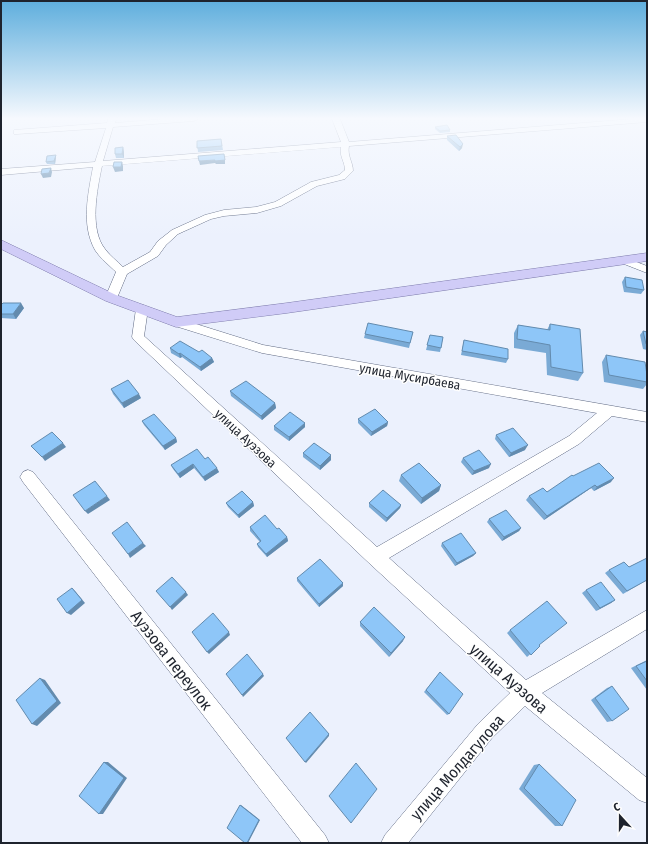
<svg xmlns="http://www.w3.org/2000/svg" width="648" height="844" font-family="'Fira Sans Condensed',sans-serif">
<style>
.lines{fill:none;stroke-linecap:round;stroke-linejoin:round}
.minor-casing{stroke:#5f6982;stroke-width:1}
.major-casing{stroke:#7d7bac;stroke-width:1}
.minor{fill:#fff;fill-rule:evenodd}
.major{fill:#d0ccf7;fill-rule:evenodd}
.wall{fill:#7aaad5}
.shaded-wall{fill:#638bae}
.building{fill:#8ec6f8;stroke:#638bae}
.labels{text-anchor:middle;stroke-width:3;stroke-linejoin:round;paint-order:stroke}
.street-label{font-size:13px;fill:#1e232d;stroke:#fefefe}
.near-street-label{font-size:16px;fill:#1e232d;stroke:#fefefe}
</style>
<rect width="100%" height="100%" fill="#ecf1fd"/>
<g class="lines">
<defs>
<path id="minor" d="M108,119H116L115,123L164,119H198L194,121L113,127L103,161L341,142L332,119H340L349,142L632,119H647V122L349,146C347,156 353,162 353,171L345,179L317,186L281,206L257,213L224,216L211,219L178,234L166,245L158,256L127,274L117,298L115,301H107L105,298L116,272C110,266 100,258 95,250C81,225 88,194 93,167L1,175V169L95,162L106,128L17,134H14V130L107,123ZM341,147C339,156 345,162 345,170L339,175L311,182L275,202L256,207L224,210L205,215L172,230L158,241L150,252L123,267C117,261 110,256 105,249C89,229 97,190 102,166Z
M623,257L647,266V273L619,262L618,260L619,258Z
M142,305L146,306L148,309L144,336L377,547L569,436L597,413L262,353L172,325L170,322L172,319H180L263,345L647,412V422L612,416L579,444L389,558L526,680L647,610V629L542,693L647,778V803L639,800L525,706L492,738L408,843H381L385,835L478,724L510,693L369,563L134,340L132,337L136,309L138,306Z
M28,470L33,472L325,835L329,843H302L23,482L20,477L23,472Z"/>
<path id="major" d="M1,240L116,295L177,317L287,303L647,253V261L287,313L176,327L106,301L1,249Z"/>
</defs>
<!-- minor casing -->
<use href="#minor" class="minor-casing"/>
<!-- major casing -->
<use href="#major" class="major-casing"/>
<!-- minor -->
<use href="#minor" class="minor"/>
<!-- major -->
<use href="#major" class="major"/>
</g>
<!-- wall -->
<path class="wall" d="M435,127L450,130V132L440,133L435,129Z
M447,136L462,148L459,151L447,140Z
M221,139L223,150L198,152L197,141Z
M123,147L124,152V158H116L115,154Z
M56,155V157L55,164H47L46,162Z
M625,277L644,290L641,294L624,292L622,282Z
M1,305L24,308L16,319L1,318Z
M550,324L583,373L578,381L547,375L546,353L514,348V333L518,325L547,330Z
M643,331L647,332V350L643,349L640,335Z
M413,332L409,348L364,338L365,334Z
M430,335L443,337L440,352L426,350Z
M464,340L508,359L506,363L461,355Z
M170,348L199,352L212,358L214,362L201,371L182,357L180,358L171,353Z
M606,355L647,375V384L643,389L604,382L602,362Z
M111,389L141,398L124,408L113,394Z
M230,391L275,403L276,408L262,420L231,396Z
M358,419L388,422L387,426L371,436L358,423Z
M142,421L176,438L177,442L165,450L144,425Z
M305,423V427L289,441L274,430V426Z
M496,435L525,450L509,457L495,439Z
M303,453L331,460L320,470L303,457Z
M463,458L489,468L472,475L461,462Z
M205,459L219,472L205,481L194,468L180,478L173,469L171,465Z
M401,475L441,485L439,491L421,504L399,481Z
M573,476L611,482L594,491L591,488L544,520L526,500L529,496L547,492Z
M253,502L254,506L239,518L228,507L226,503Z
M369,503L401,505L400,508L386,522L369,507Z
M489,519L521,528L519,531L502,541L487,522Z
M250,527L277,529L287,537L288,541L267,557L258,547L257,544L260,542L250,531Z
M442,543L476,553L473,556L455,566L441,546Z
M647,558V580L623,594L605,573L609,570L629,567Z
M297,578L343,583V586L319,607L297,581Z
M586,590L615,600L611,603L596,611L582,593Z
M360,622L403,641L389,657L360,626Z
M510,630L539,645L540,646L527,657L507,633Z
M647,660V690L631,668Z
M440,672L449,714L447,715L424,692Z
M612,686V721L607,722L591,700L607,688Z
M539,764L562,826H555L519,789L534,765Z"/>
<!-- shaded-wall -->
<path class="shaded-wall" d="M463,144L462,148L459,151L460,147Z
M123,147L124,152V158L122,154Z
M56,155V157L55,164L54,161Z
M215,160H225V164H216L215,163L200,165L199,161Z
M122,162L123,166V171L115,172L113,167Z
M51,168L52,172L51,177L43,178L41,174Z
M21,303L24,308L16,319L13,314Z
M180,353L182,357L180,358L179,354Z
M212,358L214,362L201,371L200,367Z
M139,394L141,398L124,408L122,403Z
M275,403L276,408L262,420L261,416Z
M388,422L387,426L371,436L372,432Z
M305,423V427L289,441V437Z
M176,438L177,442L165,450L163,446Z
M63,443L66,447L45,461L42,457Z
M528,445L525,450L509,457L511,453Z
M331,455V460L320,470V466Z
M193,464L194,468L180,478L178,474Z
M491,464L489,468L472,475L474,471Z
M217,468L219,472L205,481L203,477Z
M614,478L611,482L594,491L597,487Z
M441,485L439,491L421,504L422,498Z
M595,485L591,488L544,520L547,516Z
M107,496L110,500L88,514L85,511Z
M253,502L254,506L239,518L238,515Z
M401,505L400,508L386,522L387,518Z
M521,528L519,531L502,541L504,537Z
M287,537L288,541L267,557L266,554Z
M143,543L146,546L130,558L128,554Z
M476,553L473,556L455,566L457,563Z
M343,583V586L319,607V604Z
M72,588L75,591L85,603L71,615L67,613Z
M186,592L188,595L172,610L170,607Z
M615,600L611,603L596,611L600,608Z
M229,632L230,635L209,654L207,652Z
M405,637L403,641L389,657L391,653Z
M263,674L264,676L243,697L242,695Z
M40,678L45,680L61,703L37,726L32,724Z
M329,734V736L306,763L305,762Z
M104,762H108L127,778L103,814H99Z
M240,805H241L260,820L248,843H247Z"/>
<!-- building -->
<path class="building" d="M447,125L450,130L440,131L435,127Z
M456,135L463,144L460,147L447,136Z
M221,139L222,146L197,148V141Z
M123,147L122,154H115V148Z
M224,154L225,160L215,161V160L199,161L198,156Z
M56,155L54,161L46,162L47,156Z
M114,162H122L121,167H113Z
M51,168L49,173L41,174L42,169Z
M625,277L642,280L644,290L626,287Z
M3,303H21L13,314H1V305Z
M368,323L413,332L410,343L365,334Z
M550,324L580,329L583,373L551,367L550,345L517,339L518,325L550,330Z
M643,331L647,332V345L646,344Z
M430,335L443,337L441,348L427,345Z
M464,340L508,349V359L462,351Z
M180,341L199,352L202,350L212,358L200,367L180,353L179,354L170,348Z
M606,355L645,362L647,375V382L609,375Z
M128,380L139,394L122,403L111,389Z
M246,381L275,403L261,416L230,391Z
M375,409L388,422L372,432L358,419Z
M290,412L305,423L289,437L274,426Z
M154,414L176,438L163,446L142,421Z
M513,428L528,445L511,453L496,435Z
M52,432L63,443L42,457L31,446Z
M314,443L331,455L320,466L303,453Z
M197,449L205,459L208,457L217,468L203,477L193,464L178,474L171,465Z
M479,450L491,464L474,471L463,458Z
M419,463L441,485L422,498L401,475Z
M599,463L614,478L597,487L595,485L547,516L529,496L543,488L547,492L572,475L573,476Z
M95,481L107,496L85,511L73,495Z
M383,490L401,505L387,518L369,503Z
M242,491L253,502L238,515L226,503Z
M506,510L521,528L504,537L489,519Z
M265,515L277,529L279,528L287,537L266,554L257,544L261,541L250,527Z
M127,522L143,543L128,554L112,533Z
M461,533L476,553L457,563L442,543Z
M647,558V580L627,591L609,570L624,562L629,567Z
M320,559L343,583L319,604L297,578Z
M172,577L186,592L170,607L156,591Z
M601,582L615,600L600,608L586,590Z
M72,588L82,600L67,613L57,599Z
M547,601L567,623L539,645L540,646L531,655L510,630Z
M374,607L405,637L391,653L360,622Z
M213,613L229,632L207,652L192,632Z
M247,654L263,674L242,695L226,674Z
M647,661V681L636,666Z
M440,672L463,694L449,714L426,690Z
M40,678L57,701L32,724L16,700Z
M612,686L629,709L612,721L595,698Z
M310,712L329,734L305,762L286,738Z
M104,762L124,778L99,814L79,796Z
M356,763L377,789L351,823L329,796Z
M539,764L576,800L562,826L524,788Z
M240,805L259,820L247,843H245L227,828Z"/>
<!-- sky -->
<linearGradient id="sky" x2="0" y2="1"><stop stop-color="#5eaedd"/><stop offset="0.5" stop-color="#f6f9fe"/><stop offset="1" stop-color="#f6f9fe" stop-opacity="0"/></linearGradient>
<rect width="648" height="237" fill="url(#sky)"/>
<g class="labels">
<!-- street labels -->
<g class="street-label">
<text transform="translate(410 376) rotate(10)" y="5">улица Мусирбаева</text>
<text transform="translate(246 438) rotate(43)" y="5">улица Ауэзова</text>
</g>
<!-- near-street labels -->
<g class="near-street-label">
<text transform="translate(172 660) rotate(52)" y="6">Ауэзова переулок</text>
<text transform="translate(509 678) rotate(41)" y="6">улица Ауэзова</text>
<text transform="translate(457 767) rotate(-49)" y="6">улица Молдагулова</text>
</g>
</g>
<!-- border -->
<rect width="648" height="844" fill="none" stroke="#1e232d" stroke-width="4"/>
<!-- north arrow -->
<g transform="translate(620 816) rotate(339)" stroke="#fefefe" stroke-width="3" paint-order="stroke">
<path d="M0-3L7 15L0 10L-7 15Z" fill="#1e232d"/>
<text y="-6" font-size="11" font-weight="bold" text-anchor="middle" fill="#1e232d">С</text>
</g>
</svg>
